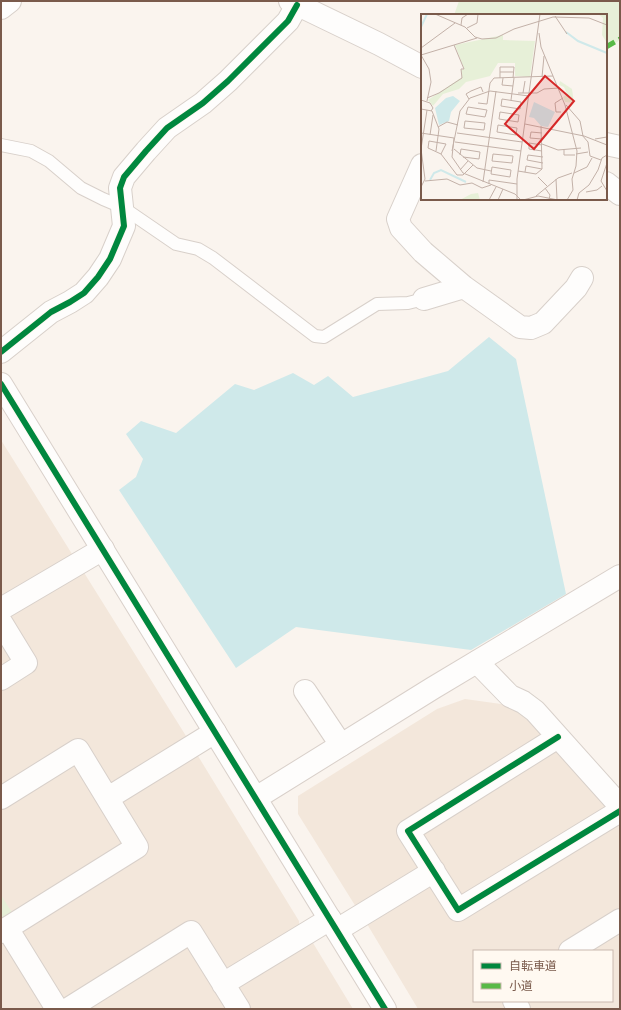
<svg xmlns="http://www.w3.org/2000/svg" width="621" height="1010" font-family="'Noto Sans','Noto Sans JP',sans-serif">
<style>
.residential{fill:#f3e7db}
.green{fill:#e7f0d8}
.water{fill:#cfe9ea}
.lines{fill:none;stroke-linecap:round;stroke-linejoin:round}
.lane-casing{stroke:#d8d0ca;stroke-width:14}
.street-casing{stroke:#d8d0ca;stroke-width:24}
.secondary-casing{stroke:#d9d0ca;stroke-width:24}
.lane{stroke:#fefdfc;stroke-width:12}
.street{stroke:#fefdfc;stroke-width:22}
.secondary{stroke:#fefdfc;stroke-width:22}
.quiet{stroke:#58b947;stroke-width:5;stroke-dasharray:10 5;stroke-linecap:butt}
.cycleway-casing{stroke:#fff9f1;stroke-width:8}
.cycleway{stroke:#00873e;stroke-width:6}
.inset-river{fill:none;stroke:#cfe9ea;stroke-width:2}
.inset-road{fill:none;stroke:#c3b1a8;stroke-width:1}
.view{fill:#d62828;fill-opacity:0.15;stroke:#d62828;stroke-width:2}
.inset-edge{fill:none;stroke:#7a5a4b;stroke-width:2}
</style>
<rect width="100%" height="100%" fill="#faf4ee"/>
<!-- residential -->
<path class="residential" d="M1,440L72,554L70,558L1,600Z
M83,571L186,736L185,741L118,783H108L86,747L1,787V686L30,667L11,624V615Z
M1,636L13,661L1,668Z
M465,699L501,704L517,711L542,732L538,741L403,829L418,864L417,871L356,907L298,814V796L437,709Z
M551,751L559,752L606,805L605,811L458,898L421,834Z
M192,754L198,756L299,921V925L230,969L223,968L199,929L66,1002L27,951L21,927L145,850L122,805L123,798Z
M73,761L126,844L1,921V805Z
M620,823V911L558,951H474V1001H501L506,1009H418L367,924L430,884L452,916Z
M620,929V1009H524L518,1001H612V951H585Z
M310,938L353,1009H248L236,990L238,982Z
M1,942H7L47,1009H1Z
M188,946L232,1009H85Z"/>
<!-- green -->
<path class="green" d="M459,1H620V40L606,50V15H454Z
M1,895L13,914L1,921Z"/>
<!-- water -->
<path class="water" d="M489,337L516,359L566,594L471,650L296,627L236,668L119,490L136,477L143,459L126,434L141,421L176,433L235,384L254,390L293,373L314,385L328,376L353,397L448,371Z"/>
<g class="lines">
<defs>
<path id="lane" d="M1,145L31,151L49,161L81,188L103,199L122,207L176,244L198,249L213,258L315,336L324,337L377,304L408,303L424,299"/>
<path id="street" d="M290,1L379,44L422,67
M1,8L10,1
M606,144L620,147
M422,165L398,219L401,228L423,252L464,287L520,327L531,328L543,323L576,288L582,278
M606,183L620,194
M424,299L464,287
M1,352L51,312L70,302L84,293L98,277L110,259L124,226L120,188L124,177L146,151L167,128L203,103L228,81L288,21L297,5
M1,609L103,549
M1,622L26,663L1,679
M477,662L510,696L523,702L535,711L620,806
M305,691L341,745
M558,737L408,831L458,910L620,811
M1,798L78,750L137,847L1,932
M108,798L215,732
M7,928L57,1009
M337,930L434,871
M570,951L620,920
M223,984L330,919
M514,1001L519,1009
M68,1009L191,932L239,1009"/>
<path id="secondary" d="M1,384L385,1009
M256,798L433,688L620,576"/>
</defs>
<!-- lane casing -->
<use href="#lane" class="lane-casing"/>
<!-- street casing -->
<use href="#street" class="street-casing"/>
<!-- secondary casing -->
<use href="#secondary" class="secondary-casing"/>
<!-- lane -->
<use href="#lane" class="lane"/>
<!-- street -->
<use href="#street" class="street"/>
<!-- secondary -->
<use href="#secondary" class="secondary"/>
<!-- quiet -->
<path class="quiet" d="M606,47L620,39"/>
<defs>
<path id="cycleway" d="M1,352L51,312L70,302L84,293L98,277L110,259L124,226L120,188L124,177L146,151L167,128L203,103L228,81L288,21L297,5
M1,384L385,1009
M558,737L408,831L458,910L620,811"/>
</defs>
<!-- cycleway casing -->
<use href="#cycleway" class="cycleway-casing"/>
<!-- cycleway -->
<use href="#cycleway" class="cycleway"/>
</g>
<!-- overview -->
<g transform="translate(421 14)">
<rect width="186" height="186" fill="#faf4ee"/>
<path d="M177,0H186V29L181,21L182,4ZM82,21V26L114,27L109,63L94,62V49H77L69,62L45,68L38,75L22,80L12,92L7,86L41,63L40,56L43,55L34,31ZM139,67L151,75L153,89L144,88L142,83L146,80L143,73L138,71ZM57,179L59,186H39L50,180Z" fill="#e7f0d8"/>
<path d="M32,82L39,87L30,98L28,107L18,111L14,94L25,84ZM113,88L134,98L127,113L120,112L113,104L108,103Z" fill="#cfe9ea"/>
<path class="inset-river" d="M0,13L6,0M145,18L157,27L186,39M9,166L13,159L20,156L45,168"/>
<path class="inset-road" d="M14,0L44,13L54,23L61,25L75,24L93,15L132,3L168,4L186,11M134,2L146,20M40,11L41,4L47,0M46,14L56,9L57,0M118,19L120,33L144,91L156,137L155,152L151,165L152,176L146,186M0,34L34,9M0,41L56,24M0,41L8,55L10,68L6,87M79,58H92M121,63L123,42M79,64V53H93L92,64M82,64L81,71L92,72M97,79H116L123,75L138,74M102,79L104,67M6,84L18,79L41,64L40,55H43L33,31M48,85L45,80L50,77L60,73L62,78M81,85L100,88L99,95L80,92ZM0,86L9,89L12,94L10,97M90,86L93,64M57,89L66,90L69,69L73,64L132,62M145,91L159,107L162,122M47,93L66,96L64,103L45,100ZM0,95L11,97L18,115L15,137M79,98L98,101L97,108L78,105ZM140,98H135L134,89L142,84M44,107L64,109L63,116L43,114ZM104,110L163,122L186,131M77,111L96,114L95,121L76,118ZM17,113L26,108L37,111M0,119L33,124M36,119L101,128M121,119L110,118L109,124L121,125M9,121L12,101M161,121L167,128L169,142L180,146M33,124L31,143L42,159L94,180L100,186M174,125L186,123M34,128L100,137M121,130L137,136L160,134M121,131L108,129V135L121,137M33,135L56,154L70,157M143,135V141H154M31,137L39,97L49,84L69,77L108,82M20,140L25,130L8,127L7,134L20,140L36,161H42L52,151M72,140L92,142L91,149L71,147ZM155,140L167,138M39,141L40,135L59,138L58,145L42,143M122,143L107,141L106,146L122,149M186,149L180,167L186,177M71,153L90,156L89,163L70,160ZM39,156L47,147M97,157L115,160L121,155L120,112M104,158L105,152L121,155M153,159L166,153L171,144M117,163L126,172M135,165L136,185M4,167L26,165L39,171L51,169L61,174L70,171M62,168L75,77M68,170V166L96,170M0,173L4,165L0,135L6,96M124,174L129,181L128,186M165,178L176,176L181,172M115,182L137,164L151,159M68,186L75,173M77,186L82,175M96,186V165L119,0M102,186L117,182L137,186M156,186L158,179L168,171L177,156L181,144L186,141"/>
<path class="view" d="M124,62L153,87L113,135L84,110Z"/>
<rect width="186" height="186" class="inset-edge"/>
</g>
<!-- border -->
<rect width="621" height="1010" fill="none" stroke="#7a5a4b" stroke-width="4"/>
<!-- legend -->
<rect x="473" y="950" width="140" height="52" fill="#fff9f1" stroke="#cab9af"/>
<rect x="481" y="963" width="20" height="6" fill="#00873e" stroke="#cab9af"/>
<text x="509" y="970" font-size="12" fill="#7a5a4b">自転車道</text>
<rect x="481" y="983" width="20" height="6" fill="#58b947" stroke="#cab9af"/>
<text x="509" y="990" font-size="12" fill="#7a5a4b">小道</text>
</svg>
